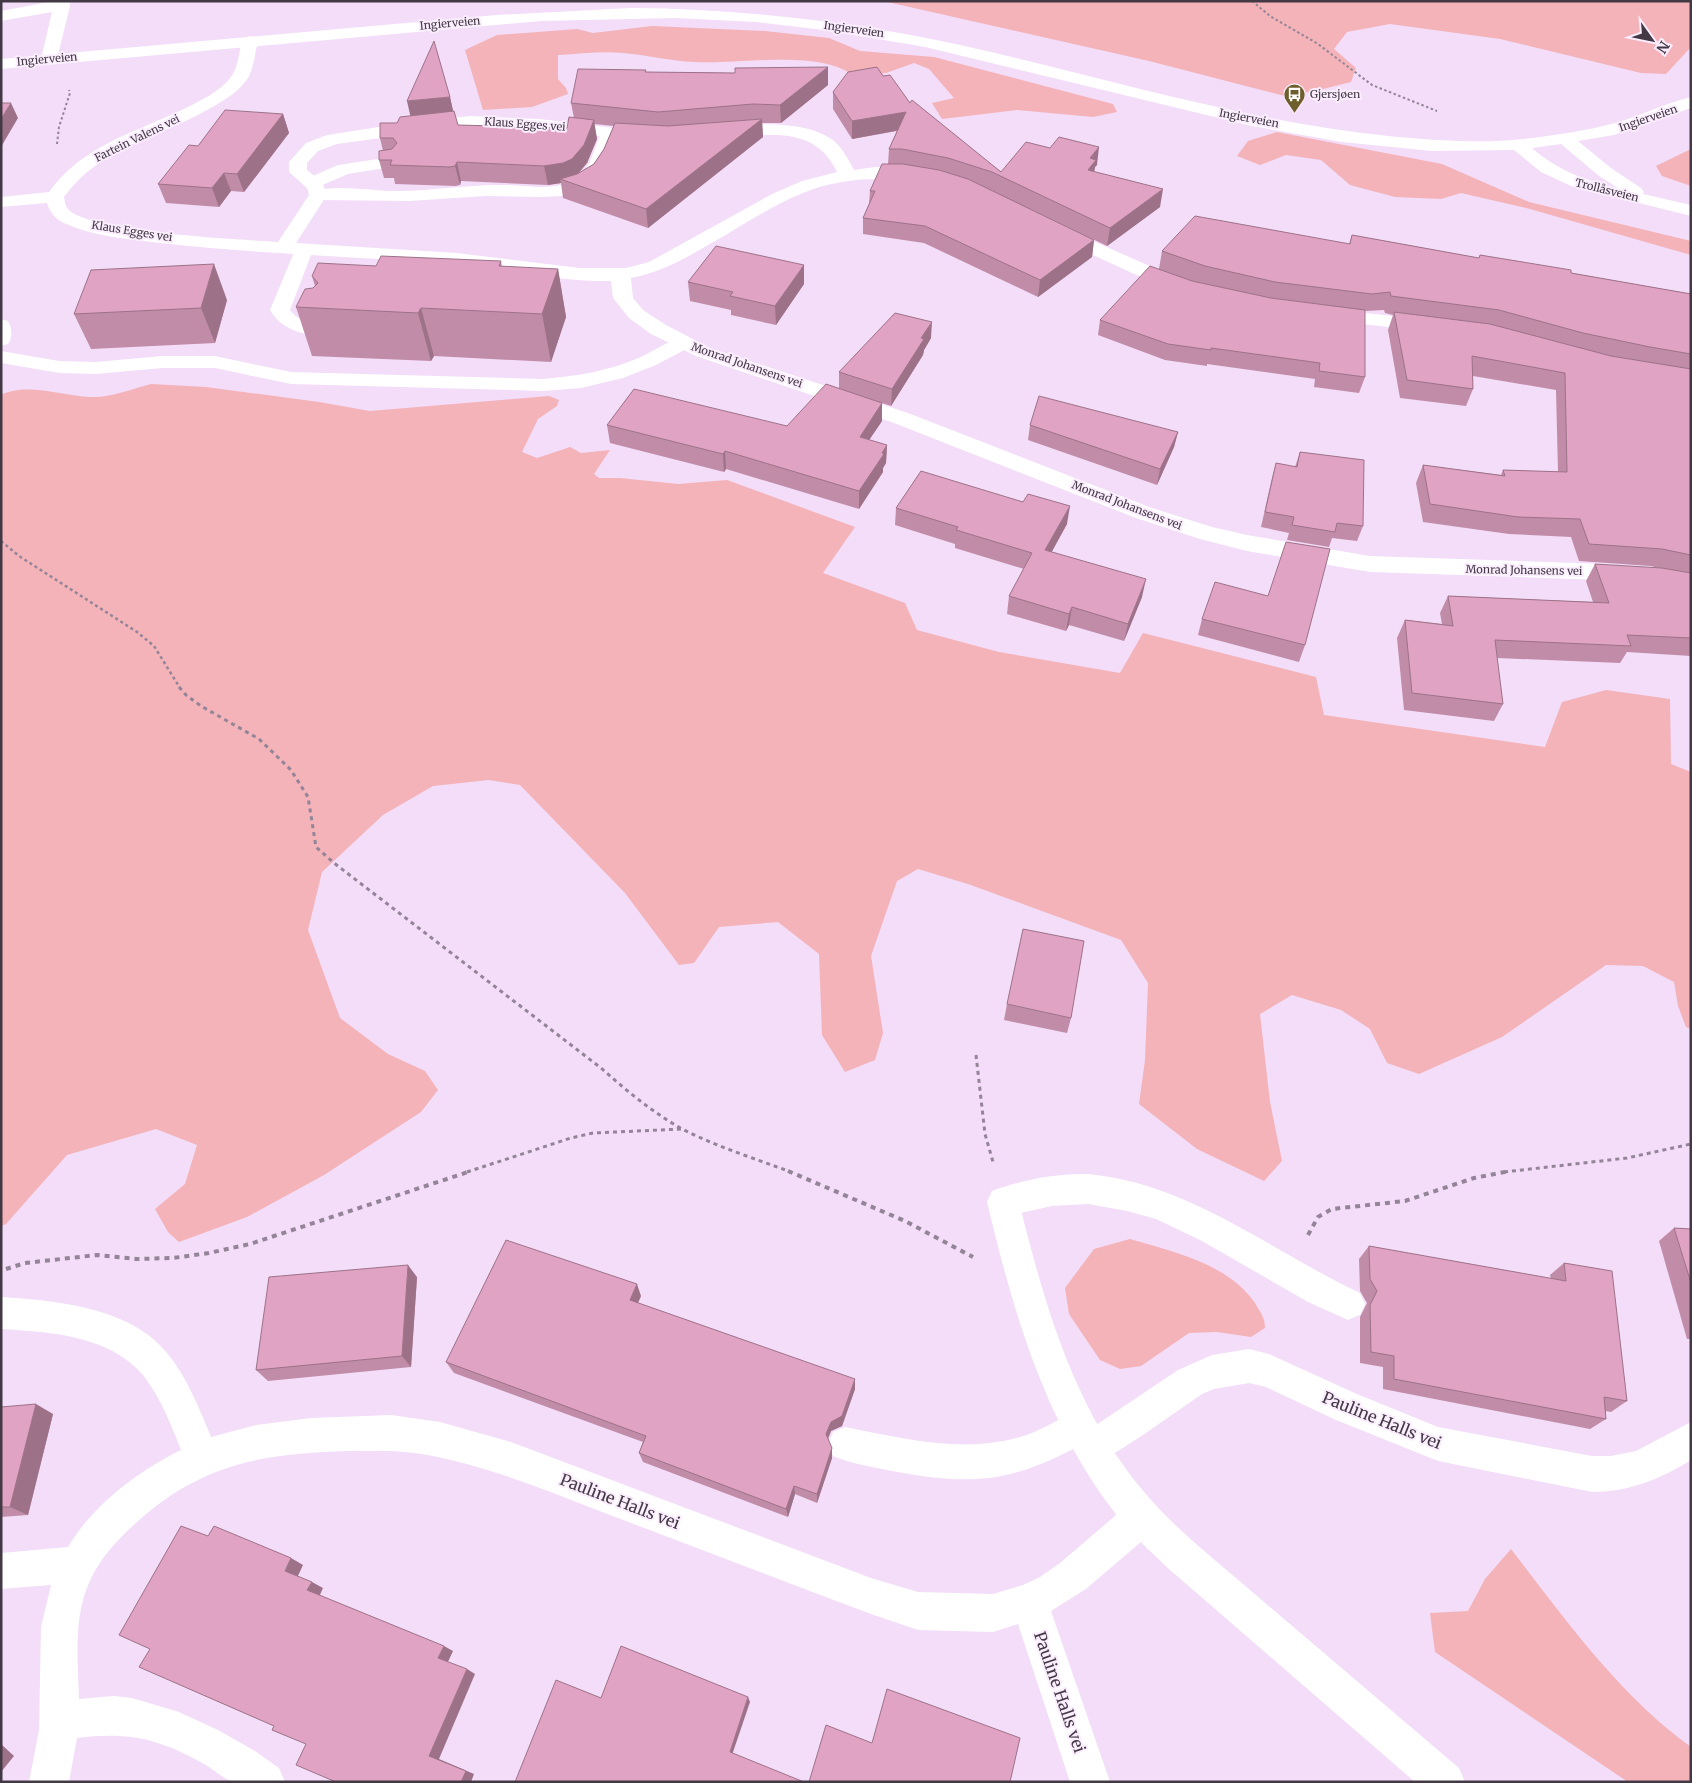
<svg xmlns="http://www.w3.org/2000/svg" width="1692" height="1783" font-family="Merriweather,serif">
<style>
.green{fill:#f3b3b8}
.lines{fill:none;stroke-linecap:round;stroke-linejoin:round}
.path-far3{stroke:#938497;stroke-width:2;stroke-dasharray:2.5 2.5;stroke-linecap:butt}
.path-far2{stroke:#938497;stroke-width:2.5;stroke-dasharray:3 3;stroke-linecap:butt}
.path-far1{stroke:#938497;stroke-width:3;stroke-dasharray:4 4;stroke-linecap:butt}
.path{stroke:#938497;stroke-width:4;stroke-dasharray:5 5;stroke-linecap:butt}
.lane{fill:#fff;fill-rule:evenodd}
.street{fill:#fff;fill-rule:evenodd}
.secondary{fill:#fff;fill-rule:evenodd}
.wall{fill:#c18ca8;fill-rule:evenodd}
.shaded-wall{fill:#9d7288}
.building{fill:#e0a3c3;stroke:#9d7288}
.labels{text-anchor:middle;stroke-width:4;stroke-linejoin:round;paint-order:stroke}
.far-street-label{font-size:11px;fill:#423944;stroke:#fbedfe}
.far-poi-label{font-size:11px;fill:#423944;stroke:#fbedfe;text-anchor:start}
.near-street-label{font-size:16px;fill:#423944;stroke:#fbedfe}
</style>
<rect width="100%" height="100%" fill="#f3ddf9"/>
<!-- green -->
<path class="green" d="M883,1H1691V47L1666,74L1641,73L1500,39L1390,24L1347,32L1334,49L1356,68L1351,82L1315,91L1285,96L1149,61Z
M652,26L765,31L829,38L860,51L934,57L1113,104L1117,112L1093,117L1017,110L942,119L932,103L954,98L929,69L914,63L886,73L855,77C822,48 738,65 695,62C671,61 647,55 623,53C602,51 580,54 558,55V79L566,88L568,94L532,107L483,110L465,50L497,35L577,29L593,33Z
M1277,132L1442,164L1529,202L1691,241V255L1530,209L1461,193L1441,199L1395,197L1350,185L1321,160L1286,155L1260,165L1237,156L1248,141Z
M1691,149V186L1662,176L1656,166Z
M151,384L206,387L319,402L370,411L549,396L559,400L557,406L538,419L522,452L537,458L570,447L581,453L610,450L594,474L599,478H620L678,484L727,480L855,527L823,573L905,603L917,630L999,652L1120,673L1143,633L1316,677L1324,715L1545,747L1562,702L1606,690L1670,699L1671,764L1691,772V1029L1686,1027L1678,1006L1674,982L1643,966L1606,965L1502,1037L1419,1074L1387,1063L1370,1029L1341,1010L1292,995L1260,1014L1270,1102L1282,1161L1264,1181L1197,1149L1139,1104L1145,1060L1148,983L1121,940L968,884L918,869L897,881L871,956L883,1033L875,1060L845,1072L822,1035L819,954L778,922L719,927L694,963L679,965L625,893L520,785L489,780L433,786L383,815L322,872L308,930L340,1018L388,1054L425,1071L438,1090L421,1112L324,1175L247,1217L179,1242L168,1232L155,1209L185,1184L197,1145L156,1129L67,1155L6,1224L1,1226V395C26,382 63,396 90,397C110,398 132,389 151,384Z
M1130,1239C1174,1252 1227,1263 1255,1303C1260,1312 1265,1317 1265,1328L1251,1337L1217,1332L1189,1333L1141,1366L1120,1369L1100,1360L1069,1314L1065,1288L1094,1249Z
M1511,1549C1565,1619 1619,1695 1691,1747V1782H1628L1435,1652L1430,1613L1468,1611L1485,1579Z"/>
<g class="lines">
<!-- path-far3 -->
<path class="path-far3" d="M1252,1L1270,16L1318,44L1372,85L1437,111
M57,144L59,127L70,93L69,90"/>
<!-- path-far2 -->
<path class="path-far2" d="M1,541L19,556L137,632L154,646L180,688"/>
<!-- path-far1 -->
<path class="path-far1" d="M179,687L186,695L201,706L259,739L291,770L308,797L316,847L334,863L601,1068C627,1091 653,1113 684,1130C718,1147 756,1159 791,1172
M976,1055L985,1134L993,1162
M467,1172L571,1138L593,1133L682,1129
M1504,1172L1627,1158L1691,1144"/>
<!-- path -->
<path class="path" d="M788,1171L905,1221L973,1257
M1308,1235L1318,1217L1332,1209L1405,1201L1474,1178L1510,1171
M6,1269L25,1263L97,1255L136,1259L173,1258L209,1253L250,1244L471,1171"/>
<!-- lane -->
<path class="lane" d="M610,128L616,129L619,133L605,166L595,181L579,191L562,196L541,197L486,196L409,201L318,200L312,199L309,195L312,191C339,184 371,191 399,191C432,191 464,185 497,185C523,184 553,193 576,179C591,169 594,148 601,133L604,129Z
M391,157L397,158L400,162L397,166L348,174L318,187L312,188L306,187L303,183L306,179L338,165Z
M304,244L311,246L313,250L290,310C299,323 315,322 329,326L332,330L329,334C308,339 280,329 270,310L295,250L297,246Z
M1,319L8,321C12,327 13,338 8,344L1,346Z
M683,337L690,339L693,343L690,347L656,365L623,378L581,388L543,391L291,384L215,368H162L96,374L59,373L1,363V351L59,361L96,362L162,356H215L291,372L543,379C577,376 609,371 641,357C655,350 668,341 683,337Z
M1088,1174C1189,1183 1271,1251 1360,1293L1365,1304L1360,1315L1348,1320L1308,1302L1202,1241L1156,1219L1127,1211L1088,1204L1052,1206L1003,1217L992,1213L987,1202L992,1191C1021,1180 1056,1173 1088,1174Z
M1,1297C55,1300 132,1308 167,1353C187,1377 199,1408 211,1437L256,1425L311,1418L391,1415L440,1422L511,1442L871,1578L918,1592L993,1594L1023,1585L1040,1577L1060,1563L1129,1504L1142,1499L1155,1504L1160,1517L1155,1530L1086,1589L1051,1611L1110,1782H1070L1018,1624L993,1632L918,1630L871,1614C784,1581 697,1548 610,1515C550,1492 491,1467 428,1455C402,1450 377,1451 350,1451C266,1453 202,1463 137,1522C118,1539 99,1559 89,1583C73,1619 78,1661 79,1699L114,1696L132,1698L179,1712L218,1730L255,1751L279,1768L285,1782C274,1782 239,1783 231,1781C221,1777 212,1768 202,1763C157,1738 128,1732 77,1738L69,1782H29L39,1730L41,1627L51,1585L1,1589V1553L68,1547C93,1505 138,1471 181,1450C171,1424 160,1397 143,1375C109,1335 49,1332 1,1329Z
M1249,1349L1269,1354L1357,1394L1438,1427L1592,1456H1611L1636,1451L1691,1422V1460C1661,1479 1628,1492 1592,1492L1438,1461L1336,1420L1266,1387L1249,1383L1214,1389L1202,1394L1143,1435L1104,1460L1092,1465L1080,1460L1075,1448C1007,1484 966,1485 892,1471C872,1467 852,1464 833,1456L828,1444L833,1432L845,1427C902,1438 962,1454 1020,1437C1040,1432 1059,1418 1079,1410L1091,1415L1096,1425L1178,1370L1212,1355Z"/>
<!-- street -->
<path class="street" d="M54,1H70V6L57,59L55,62H43L41,59L52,12L1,21V11Z
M250,36L256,38L258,41C255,53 254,67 248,78C240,90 228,98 216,105C165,136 100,146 64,197C65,202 65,207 70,211C99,233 236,239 278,242L309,195L307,188L289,172V162L306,143L327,135L405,123L470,116L539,119L647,132L653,133L656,137L653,141L647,142L539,129L470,126L337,144L318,151L307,163V170L322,182L327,195L296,243L457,253L580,268H626L649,262L772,194L802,181L837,172C815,125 769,135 725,138L719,137L716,133L719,129C749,122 809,120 834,141C843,149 848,159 854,170L875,167L915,170L921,171L924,175L921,179L915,180C890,179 867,178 842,182C800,188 761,214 724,236C694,253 665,272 631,278L633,298L643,310L666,325L710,348L908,413L1152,508L1212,527L1247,535L1370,556L1605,564L1651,568L1691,575V591L1651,584L1605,580L1370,572L1247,551L1200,539L1136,518L894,423L696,356L651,334L629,318L613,298L611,281C556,282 501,268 446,264C351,256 255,254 160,243C128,239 89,236 60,221C54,217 49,210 47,203L1,207V197L49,192C83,145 134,133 184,109C199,101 220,92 231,77C238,68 239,52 242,41L244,38Z
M1059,226L1186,282L1189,286L1186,290L1179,292L1132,273L1052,236L1050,232L1052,228Z
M1329,309L1428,320L1435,322L1438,326L1435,330L1428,332L1322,319L1319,315L1322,311Z
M1003,1187L1014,1191L1019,1202C1045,1306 1074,1410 1145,1493C1160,1511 1178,1528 1196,1544L1459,1768L1465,1782H1415L1170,1570C1150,1551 1129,1532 1112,1509C1044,1419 1013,1311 987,1202L992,1191Z"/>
<!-- secondary -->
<path class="secondary" d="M631,8C753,9 872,24 991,52C1122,83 1253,122 1388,136C1430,140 1481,144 1523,139C1549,136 1578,132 1603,126C1633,120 1661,104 1691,97V108L1614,135L1578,141L1611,168L1641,188L1644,192L1643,194L1691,205V216L1571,186L1541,172L1514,150L1432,151L1342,142L1252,126L925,47L824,30L755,22L676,18L541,21L1,69V59L496,15ZM1561,144L1599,176L1618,188C1586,181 1557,170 1532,148Z"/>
</g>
<!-- wall -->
<path class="wall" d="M828,67V85L781,123H762L763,137L648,228L563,198L561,183L548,185L461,181L460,185L455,186L395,184L394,178H384L379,160L383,151L380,138L397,123L410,116L450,97L453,111L458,125L567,128L574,118L571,103L646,72L735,73ZM594,124L614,126L604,149L594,164L578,174L587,163L597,139Z
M883,76L910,103L1001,172L1097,165L1095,167L1094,172L1160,207L1107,246L989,189L1094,240L1092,257L1038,297L924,243L863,234V218L869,204L870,191L888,164L889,149L897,131L852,139L833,109V92Z
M283,114L289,133L244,192L231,191L219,207L166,203L158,184L198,146Z
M1352,235L1479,258L1480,255L1571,273L1691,294V656L1627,652L1620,663L1497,658L1503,704L1494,721L1404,710L1397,638L1405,620L1442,624L1440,613L1448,596L1593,602L1586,581L1595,564L1663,569L1651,566L1579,561L1571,537L1509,534L1423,522L1416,483L1423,465L1501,475L1503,470L1558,472L1556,390L1473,376V389L1466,406L1400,398L1388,330L1393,315L1385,313L1384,310L1365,311V377L1359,393L1314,387L1315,379L1207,364V366L1165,360L1098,335L1100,320L1159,269L1162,251L1349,244Z
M501,261L502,267L558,269L566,317L551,362L434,356L431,361L312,356L296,307L315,286L312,276L376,266Z
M688,282L804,284L776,325L731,315V310L690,301Z
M227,300L215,343L91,349L74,314Z
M931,338L924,350L923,355L891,406L852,393L882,403V421L869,440L887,445L886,463L883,468V472L859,509L726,469L724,472L610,443L607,425L787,426L839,388V372Z
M1030,425L1178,432L1174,447L1157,485L1028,440Z
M1300,452L1363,526L1357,541L1332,538L1329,547L1287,540L1289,533L1261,527L1272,478L1276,463L1295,467Z
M896,508L1067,524L1051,552L1142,597L1124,641L1069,625L1066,631L1007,614L1009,596L1024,569L955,548V544L895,525Z
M1202,619L1305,645L1299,662L1198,635Z
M1007,1004L1071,1018L1067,1033L1004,1020Z
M1674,1228L1691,1229V1339H1687L1659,1241Z
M1369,1246L1551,1279L1550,1275L1564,1263L1627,1401L1611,1412L1605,1411L1606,1419L1590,1429L1383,1389V1367L1360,1363V1317L1367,1303L1360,1291L1359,1259Z
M417,1277L411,1367L268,1381L256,1370Z
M641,1296L638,1303L855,1389L842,1426L831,1431L828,1439L832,1448V1458L817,1503L795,1494L788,1517L643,1462L639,1453L643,1442L454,1373L446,1362Z
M1,1407L53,1414L28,1515L1,1517Z"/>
<!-- shaded-wall -->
<path class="shaded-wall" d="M828,67V85L781,123L780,105Z
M450,97L454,115L411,119L407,101Z
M11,103L18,118L1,147V119Z
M906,112L905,129L852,139V121Z
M283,114L289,133L244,192L237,174Z
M762,119L763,137L648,228L646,209Z
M594,120L597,139L587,163L575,177L560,179L561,183L548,185L544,166Z
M1099,147L1097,165L1095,167L1093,177L1086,188L1090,158Z
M457,162L461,181L460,185L455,166Z
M224,173L231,191L219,207L212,188Z
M1163,189L1160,207L1107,246L1110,228Z
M1094,240L1092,257L1038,297L1040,280Z
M214,264L227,300L215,343L201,308Z
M804,265V284L776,325L775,306Z
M558,269L566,317L551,362L542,314Z
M421,308L434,356L431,361L418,313Z
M932,322L931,338L924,350L923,355L891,406L892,389L921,338Z
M882,403V421L859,455L860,437Z
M1178,432L1174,447L1157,485L1160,469Z
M887,445L886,463L883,468V472L859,509V491Z
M725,451L726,469L724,472L723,454Z
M1070,506L1067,524L1043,568L1045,550Z
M1146,579L1142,597L1124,641L1128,624Z
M1072,607L1069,625L1066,631L1069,614Z
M408,1265L417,1277L411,1367L402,1356Z
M637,1284L641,1296L634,1311L630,1300Z
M855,1379V1389L842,1426L831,1431L826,1443V1434L831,1422Z
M36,1404L53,1414L28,1515L10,1507Z
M832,1448V1458L817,1503V1494Z
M794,1486L795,1494L788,1517L786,1509Z
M291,1558L303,1565L297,1578L285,1571Z
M312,1582L323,1588L319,1597L307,1590Z
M444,1646L453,1651L447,1664L438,1658Z
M467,1669L475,1674L439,1759L474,1774L471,1782H461L429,1756Z
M748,1697L750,1702L732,1755L730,1752Z
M1,1744L14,1756L1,1772Z"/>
<!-- building -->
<path class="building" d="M434,41L450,97L407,101Z
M828,67L780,105L753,104L658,112L571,103L578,69L646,70L645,72L735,73V68Z
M877,67L883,76L890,75L910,103L912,100L1001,172L1026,142L1050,148L1059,137L1099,147L1090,158L1096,160L1088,170L1163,189L1110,228L992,172L948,158L902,149H889L906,112L852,121L833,92L848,72Z
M1,103H11L1,119Z
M225,110L283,114L237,174L224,173L212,188L158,184L189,145L198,146Z
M454,111L458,125L567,128L569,117L594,120L584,145L572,159L563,163L544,166L457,162L455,166L450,167L390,165L392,160H379V151L392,149L397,143L393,138H380V123H397L400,117Z
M762,119L646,209L560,179L577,174L594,164L604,149L615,123L668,126Z
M882,164H903L939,170L968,179L1094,240L1040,280L925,226L863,218L875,191H870Z
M1195,216L1350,244L1352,235L1479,258L1480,255L1571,270V273L1691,294V354L1650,347L1583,333L1499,310L1391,296L1390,292L1372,294L1275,282L1205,266L1162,251Z
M716,246L804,265L775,306L730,296L733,292L688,282Z
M381,256L501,261L499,266L558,269L542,314L421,308L418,313L296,307L305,289L313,288L318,283L312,276L318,263L376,266Z
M214,264L201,308L74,314L91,270Z
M1150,266L1192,281L1271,298L1365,310V377L1319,371L1320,363L1211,348V350L1168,344L1100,320Z
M1394,312L1490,324L1611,356L1691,369V555L1662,549L1589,544L1580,519L1518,517L1430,504L1423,465L1505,476L1503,470L1567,472L1565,373L1472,356L1473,389L1407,380Z
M895,313L932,322L921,338L924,339L892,389L839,372Z
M826,384L882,403L860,437L887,445L882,453L884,454L859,491L725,451L723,454L607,425L634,389L787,426Z
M1039,396L1178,432L1160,469L1030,425Z
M1300,452L1364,460L1363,526L1337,523L1335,532L1292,525L1294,517L1265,512L1276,463L1297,467Z
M921,471L1023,502L1028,494L1070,506L1045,550L1146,579L1128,624L1072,607L1069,614L1009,596L1032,553L956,530L958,527L896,508Z
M1286,542L1330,549L1305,645L1202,619L1215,582L1268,596Z
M1595,564L1662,568L1691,573V638L1627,635L1631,646L1495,640L1503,704L1412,693L1405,620L1453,626L1448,596L1609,603Z
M1023,929L1084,941L1071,1018L1007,1004Z
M1674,1228L1691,1229V1283Z
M506,1240L637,1284L630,1300L855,1379L842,1416L831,1422L826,1434L832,1448L817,1494L794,1486L786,1509L639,1453L646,1436L446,1362Z
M1369,1246L1566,1281L1564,1263L1612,1271L1627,1401L1604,1397L1606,1419L1394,1379V1356L1371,1352L1370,1305L1377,1291L1370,1279Z
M408,1265L402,1356L256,1370L269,1277Z
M36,1404L10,1507H1V1407Z
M181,1526L208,1536L214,1526L291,1558L285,1571L312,1582L307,1590L444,1646L438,1658L467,1669L429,1756L466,1771L461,1782H336L296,1765L306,1744L272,1730L274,1726L139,1667L150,1649L119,1635Z
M621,1646L748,1697L730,1752L804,1782H515L556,1680L601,1698Z
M887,1689L1020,1738L1010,1782H809L826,1725L872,1743Z"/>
<!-- icons -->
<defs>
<symbol id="bus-pin" viewBox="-11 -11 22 30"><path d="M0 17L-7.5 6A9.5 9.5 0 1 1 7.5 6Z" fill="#6e5e2c" stroke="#fbedfe"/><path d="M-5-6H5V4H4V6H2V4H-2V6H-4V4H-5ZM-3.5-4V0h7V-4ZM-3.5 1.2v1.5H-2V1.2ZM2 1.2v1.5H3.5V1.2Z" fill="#fff"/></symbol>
</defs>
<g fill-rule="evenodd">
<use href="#bus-pin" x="1282" y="82" width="25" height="34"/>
</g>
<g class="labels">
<!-- far-street labels -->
<g class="far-street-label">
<text transform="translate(450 23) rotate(-5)" y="4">Ingierveien</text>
<text transform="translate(854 29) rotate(8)" y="4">Ingierveien</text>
<text transform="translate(47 59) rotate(-5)" y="4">Ingierveien</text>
<text transform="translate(1249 118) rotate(11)" y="4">Ingierveien</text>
<text transform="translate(1648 118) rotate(-19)" y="4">Ingierveien</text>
<text transform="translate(525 124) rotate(4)" y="4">Klaus Egges vei</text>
<text transform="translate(137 138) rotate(-26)" y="4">Fartein Valens vei</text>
<text transform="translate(1607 190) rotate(14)" y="4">Trollåsveien</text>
<text transform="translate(132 231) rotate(9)" y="4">Klaus Egges vei</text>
<text transform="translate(747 365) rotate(19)" y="4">Monrad Johansens vei</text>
<text transform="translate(1127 505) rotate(21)" y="4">Monrad Johansens vei</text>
<text transform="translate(1524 570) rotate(1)" y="4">Monrad Johansens vei</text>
</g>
<!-- far-poi labels -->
<g class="far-poi-label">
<text x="1310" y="98">Gjersjøen</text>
</g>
<!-- near-street labels -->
<g class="near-street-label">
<text transform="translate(1382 1420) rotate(22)" y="6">Pauline Halls vei</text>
<text transform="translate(620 1501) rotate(21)" y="6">Pauline Halls vei</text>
<text transform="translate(1060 1692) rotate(71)" y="6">Pauline Halls vei</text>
</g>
</g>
<!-- border -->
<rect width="1692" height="1783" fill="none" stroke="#423944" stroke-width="5"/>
<!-- north arrow -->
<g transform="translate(1652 40) rotate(123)" stroke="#fbedfe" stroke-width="4" paint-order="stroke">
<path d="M0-4L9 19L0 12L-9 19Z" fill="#423944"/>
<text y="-8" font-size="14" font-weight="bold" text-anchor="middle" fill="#423944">N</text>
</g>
</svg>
